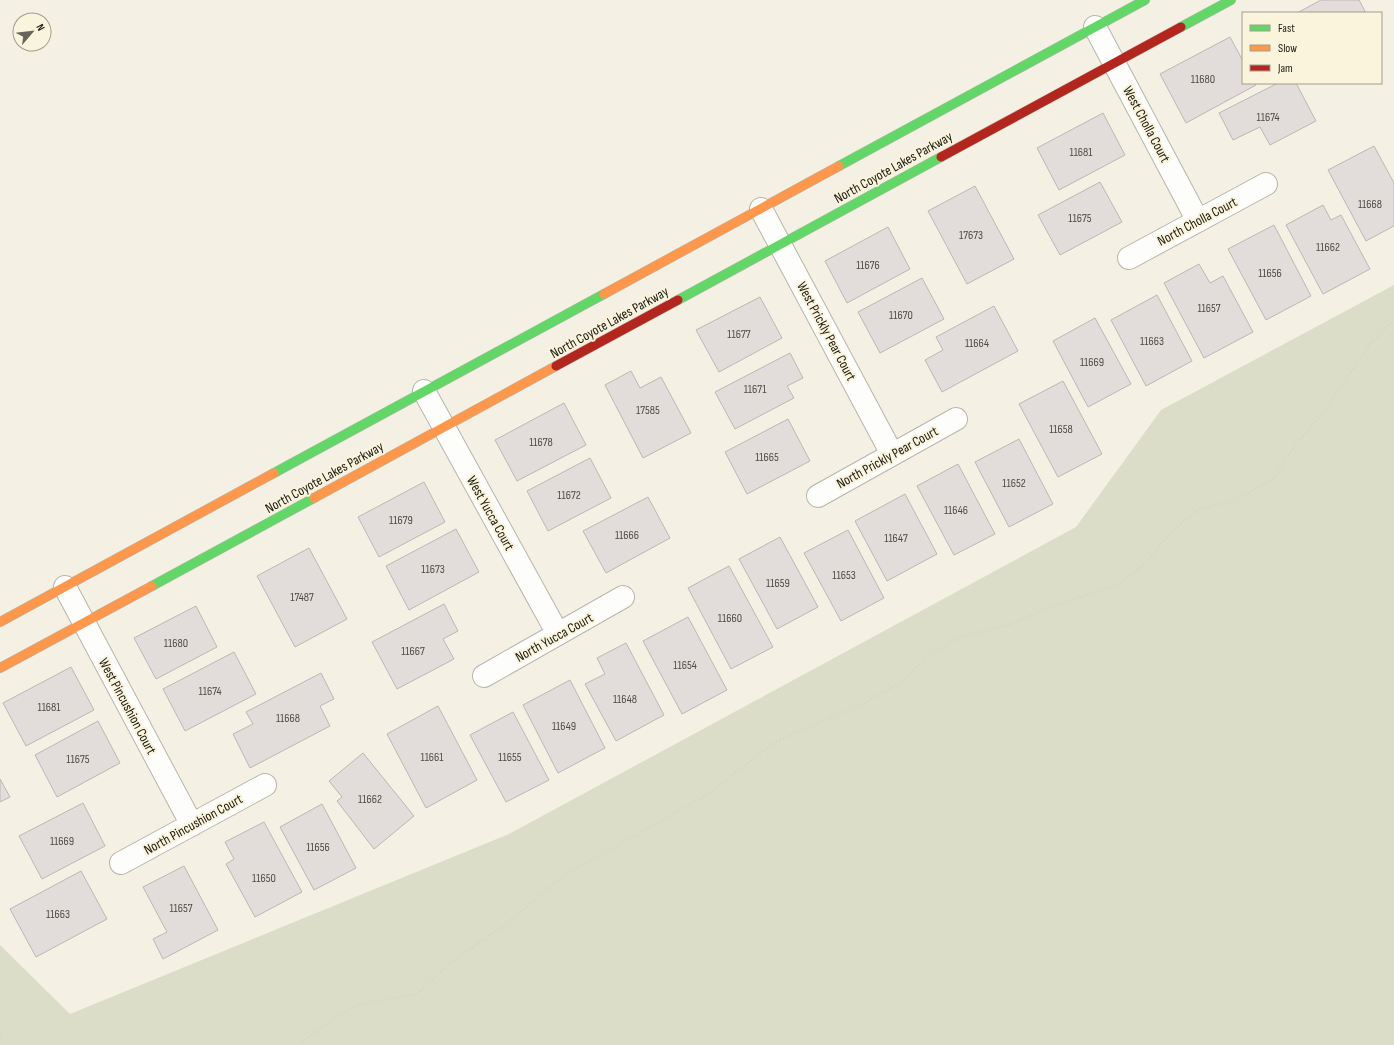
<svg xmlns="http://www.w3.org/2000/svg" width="1394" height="1045" font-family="'Sofia Sans Condensed',sans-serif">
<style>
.green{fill:#dcddc9}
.building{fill:#e2dddb;stroke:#bcb7b4}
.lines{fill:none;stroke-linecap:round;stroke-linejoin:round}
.street-casing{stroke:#b8b5ab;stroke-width:24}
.fast-casing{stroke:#b8b5ab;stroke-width:10}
.slow-casing{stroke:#b8b5ab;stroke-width:10}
.jam-casing{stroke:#b8b5ab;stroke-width:10}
.path{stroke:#d4d3cf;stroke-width:2.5;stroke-dasharray:1 3;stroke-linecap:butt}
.street{stroke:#fdfdfb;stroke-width:22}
.fast{stroke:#63d668;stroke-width:9}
.slow{stroke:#ff974d;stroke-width:9}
.jam{stroke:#b3261e;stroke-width:9}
.labels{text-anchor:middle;stroke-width:4;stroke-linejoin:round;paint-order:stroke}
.number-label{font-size:12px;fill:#4f4c45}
.street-label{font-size:14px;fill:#1d1a12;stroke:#faf4dd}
</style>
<rect width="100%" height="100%" fill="#f4f0e3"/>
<!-- green -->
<path class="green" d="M1394,285V1045H0V945L70,1014L509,834L1076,527L1161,410Z"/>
<!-- building -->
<path class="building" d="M1321,0H1359L1366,13H1297Z
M1230,37L1243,61V83H1255L1256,85L1186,123L1160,74Z
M1278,83H1296L1316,121L1270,145L1260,127L1233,140L1219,113Z
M1103,113L1125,155L1059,190L1037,148Z
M1374,146L1394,183V226L1366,241L1328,170Z
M1100,182L1122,222L1060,255L1038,215Z
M975,186L1014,259L967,284L928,211Z
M1323,205L1331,220L1341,215L1370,269L1323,294L1286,225Z
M1274,225L1311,296L1266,320L1228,249Z
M888,227L910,269L847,303L825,261Z
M1199,264L1210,283L1223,276L1253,332L1204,358L1164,283Z
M922,278L944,319L880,353L858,312Z
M1157,295L1192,361L1146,386L1111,320Z
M760,297L782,338L719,372L696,330Z
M994,306L1018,351L942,392L925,360L943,350L936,337Z
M1095,318L1131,384L1088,407L1053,341Z
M790,353L803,378L787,386L794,398L735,429L715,392Z
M631,371L640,388L661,377L691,433L643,458L605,385Z
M1063,381L1102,454L1058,477L1019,404Z
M564,403L586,445L517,481L495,440Z
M788,419L810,461L747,494L725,452Z
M1019,439L1053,504L1009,527L975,462Z
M590,458L611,498L548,531L527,491Z
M958,464L995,534L954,555L917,486Z
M424,482L445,522L379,557L358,517Z
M905,494L937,554L887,581L855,521Z
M648,497L670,538L606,573L583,531Z
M456,529L479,572L409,610L386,566Z
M848,530L884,598L841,621L804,553Z
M780,537L818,607L777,629L739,559Z
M309,548L347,619L295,647L257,576Z
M729,566L773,647L731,669L688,588Z
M444,604L458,631L443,639L454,659L397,689L372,642Z
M196,606L217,647L156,679L134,638Z
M688,617L727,690L682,714L643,641Z
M626,643L664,715L616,741L585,684L605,674L597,658Z
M234,652L256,694L185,731L163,689Z
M71,667L94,710L26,746L3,703Z
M321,673L334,699L320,706L330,726L250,768L233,734L253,724L246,712Z
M570,680L605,748L558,773L523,705Z
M438,706L477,780L426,808L387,734Z
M513,712L549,780L506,802L470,735Z
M98,721L120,763L57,797L35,755Z
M363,753L414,816L374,849L337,801L342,797L329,781Z
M0,779L10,797L0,802Z
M83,803L105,846L42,879L19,836Z
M322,804L356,868L314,890L280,827Z
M264,822L302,892L255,917L226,864L234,859L225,842Z
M184,866L218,930L163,959L153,939L167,932L143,887Z
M81,871L107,919L36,957L10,909Z"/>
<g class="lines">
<defs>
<path id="street" d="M1095,27L1198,221
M761,209L892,454
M1129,258L1266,184
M424,391L558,634
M818,496L956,419
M65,587L192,825
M484,676L623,597
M121,863L265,785"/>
<path id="fast" d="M1181,27L1231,0
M839,166L1145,0
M678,300L941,157
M274,473L604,294
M152,586L314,498"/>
<path id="slow" d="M604,294L839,166
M314,498L556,366
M0,622L274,473
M0,668L152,586"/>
<path id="jam" d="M941,157L1181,27
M556,366L678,300"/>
</defs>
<!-- street casing -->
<use href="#street" class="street-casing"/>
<!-- fast casing -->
<use href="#fast" class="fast-casing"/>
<!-- slow casing -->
<use href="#slow" class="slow-casing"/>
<!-- jam casing -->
<use href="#jam" class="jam-casing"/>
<!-- path -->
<path class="path" d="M0,1034L4,1045
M299,1045L331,1020L360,1004L417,994L452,961L505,925L563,876L705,796L775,742L858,706L902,682L930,654L961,637L1009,625L1046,609L1119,584L1147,562L1173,530L1200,509L1233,501L1272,480L1294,447L1321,415L1371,343L1394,320"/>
<!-- street -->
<use href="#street" class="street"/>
<!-- fast -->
<use href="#fast" class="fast"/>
<!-- slow -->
<use href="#slow" class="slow"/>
<!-- jam -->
<use href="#jam" class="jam"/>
</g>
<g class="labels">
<!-- number labels -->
<g class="number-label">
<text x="1203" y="83">11680</text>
<text x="1268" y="121">11674</text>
<text x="1081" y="156">11681</text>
<text x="1370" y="208">11668</text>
<text x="1080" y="222">11675</text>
<text x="971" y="239">17673</text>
<text x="1328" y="251">11662</text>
<text x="868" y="269">11676</text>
<text x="1270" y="277">11656</text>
<text x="1209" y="312">11657</text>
<text x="901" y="319">11670</text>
<text x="739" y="338">11677</text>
<text x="1152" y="345">11663</text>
<text x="977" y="347">11664</text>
<text x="1092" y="366">11669</text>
<text x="755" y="393">11671</text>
<text x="648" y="414">17585</text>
<text x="1061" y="433">11658</text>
<text x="541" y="446">11678</text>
<text x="767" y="461">11665</text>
<text x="1014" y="487">11652</text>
<text x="569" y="499">11672</text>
<text x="956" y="514">11646</text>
<text x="401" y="524">11679</text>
<text x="627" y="539">11666</text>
<text x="896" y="542">11647</text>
<text x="433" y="573">11673</text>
<text x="844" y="579">11653</text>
<text x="778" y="587">11659</text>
<text x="302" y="601">17487</text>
<text x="730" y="622">11660</text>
<text x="176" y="647">11680</text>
<text x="413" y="655">11667</text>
<text x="685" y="669">11654</text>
<text x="210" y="695">11674</text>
<text x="625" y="703">11648</text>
<text x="49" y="711">11681</text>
<text x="288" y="722">11668</text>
<text x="564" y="730">11649</text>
<text x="432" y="761">11661</text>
<text x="510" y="761">11655</text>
<text x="78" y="763">11675</text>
<text x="370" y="803">11662</text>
<text x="62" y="845">11669</text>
<text x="318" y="851">11656</text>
<text x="264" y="882">11650</text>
<text x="181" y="912">11657</text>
<text x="58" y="918">11663</text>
</g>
<!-- street labels -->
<g class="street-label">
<text transform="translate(1147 124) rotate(62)" y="5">West Cholla Court</text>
<text transform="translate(893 167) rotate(-29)" y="5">North Coyote Lakes Parkway</text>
<text transform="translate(1197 221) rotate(-28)" y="5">North Cholla Court</text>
<text transform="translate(609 322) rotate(-29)" y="5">North Coyote Lakes Parkway</text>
<text transform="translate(827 331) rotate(62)" y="5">West Prickly Pear Court</text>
<text transform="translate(887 457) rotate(-29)" y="5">North Prickly Pear Court</text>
<text transform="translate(324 477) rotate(-29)" y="5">North Coyote Lakes Parkway</text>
<text transform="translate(491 513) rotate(61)" y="5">West Yucca Court</text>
<text transform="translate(554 637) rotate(-29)" y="5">North Yucca Court</text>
<text transform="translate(128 706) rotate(62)" y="5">West Pincushion Court</text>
<text transform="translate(193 824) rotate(-29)" y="5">North Pincushion Court</text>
</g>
</g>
<!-- legend -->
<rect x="1242" y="12" width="140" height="72" fill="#faf4dd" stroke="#a29d8c"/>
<rect x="1250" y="25" width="20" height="6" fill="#63d668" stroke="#a29d8c"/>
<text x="1278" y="32" font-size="12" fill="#1d1a12">Fast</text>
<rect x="1250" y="45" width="20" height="6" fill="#ff974d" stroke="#a29d8c"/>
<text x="1278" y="52" font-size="12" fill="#1d1a12">Slow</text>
<rect x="1250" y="65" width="20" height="6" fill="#b3261e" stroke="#a29d8c"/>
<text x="1278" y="72" font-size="12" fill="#1d1a12">Jam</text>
<!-- north arrow -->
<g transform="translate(32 32) rotate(62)"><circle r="19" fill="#faf4dd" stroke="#a29d8c"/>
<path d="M0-3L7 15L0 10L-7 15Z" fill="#68655b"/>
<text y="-6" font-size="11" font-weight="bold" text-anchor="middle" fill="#1d1a12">N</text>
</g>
</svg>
